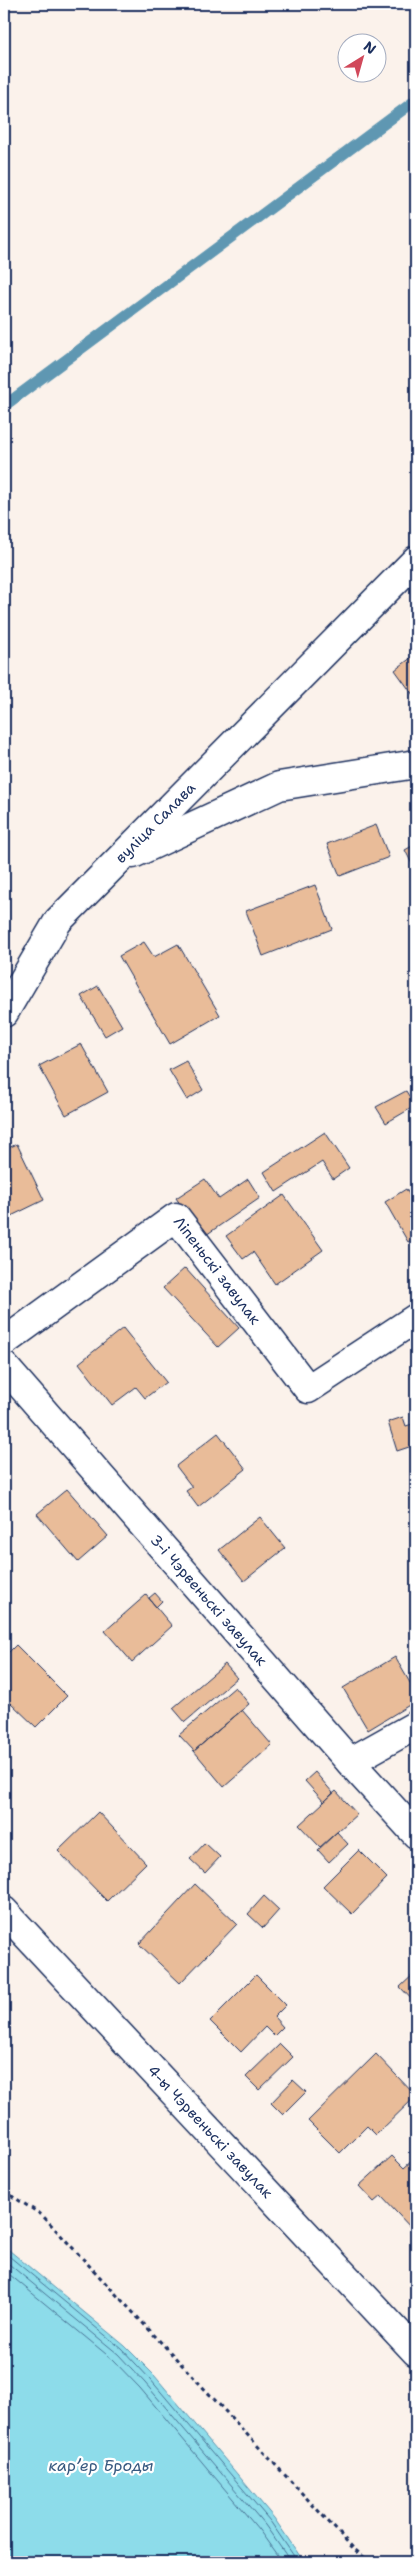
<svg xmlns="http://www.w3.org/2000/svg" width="420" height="2566" font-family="'Shantell Sans',sans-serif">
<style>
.water{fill:#8ddcea;stroke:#5f97b2}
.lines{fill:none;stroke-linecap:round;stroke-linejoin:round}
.shore{stroke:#497496;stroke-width:1}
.stream{stroke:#5f97b2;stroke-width:11}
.building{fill:#e9bc99;stroke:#1b2f5e}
.minor-casing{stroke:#1b2f5e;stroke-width:31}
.path{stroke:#1b2f5e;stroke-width:3;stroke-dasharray:4 4;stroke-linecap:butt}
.minor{stroke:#fff;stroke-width:28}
.labels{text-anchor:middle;stroke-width:4.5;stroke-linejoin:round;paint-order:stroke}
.street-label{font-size:15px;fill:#1b2f5e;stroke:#fff}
.water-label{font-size:16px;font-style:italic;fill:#385a81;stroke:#fff}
</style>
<rect width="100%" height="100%" fill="#fbf2eb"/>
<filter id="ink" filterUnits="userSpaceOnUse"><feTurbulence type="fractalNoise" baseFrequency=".02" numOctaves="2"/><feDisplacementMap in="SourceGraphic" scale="10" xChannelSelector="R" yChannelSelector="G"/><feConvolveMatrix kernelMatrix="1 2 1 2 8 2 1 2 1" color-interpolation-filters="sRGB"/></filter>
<g filter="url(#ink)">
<!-- water -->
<path class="water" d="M4,2246L125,2346L154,2375L274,2518L304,2562H4Z"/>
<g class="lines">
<!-- shore -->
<path class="shore" d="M4,2252L122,2349L150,2379L270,2521L298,2562
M4,2260L118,2354L145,2383L265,2525L291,2562
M4,2270L112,2359L140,2388L259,2530L282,2562"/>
<!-- stream -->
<path class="stream" d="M4,406L416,100"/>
</g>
<!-- building -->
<path class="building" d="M416,654V699L395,670Z
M376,825L389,857L340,876L327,844Z
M416,844V872L405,850Z
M315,885L332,929L263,956L246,911Z
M144,942L154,957L178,944L220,1015L170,1044L119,956Z
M98,986L122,1026L105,1036L81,996Z
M81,1044L108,1092L66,1115L39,1066Z
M186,1061L203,1090L187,1100L169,1070Z
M406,1091L415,1106L386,1123L376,1107Z
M325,1132L349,1168L333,1179L322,1162L276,1192L264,1172Z
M17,1144L44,1200L7,1218L4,1211V1150Z
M205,1179L219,1199L248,1179L260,1198L203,1237L176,1198Z
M406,1189L414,1203L416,1201V1237L408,1242L385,1202Z
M284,1195L323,1250L275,1284L253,1252L243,1259L226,1236Z
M185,1268L239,1328L218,1347L163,1288Z
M123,1328L166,1382L145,1398L136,1387L112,1405L79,1363Z
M403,1417L406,1426L416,1423V1459L412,1446L397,1451L388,1422Z
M218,1433L246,1469L198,1507L186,1491L192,1487L176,1466Z
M67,1489L108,1536L78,1562L37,1514Z
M260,1517L285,1548L244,1581L219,1550Z
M155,1593L162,1601L156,1607L149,1598Z
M146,1595L172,1626L132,1662L105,1631Z
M16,1645L67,1696L36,1727L11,1703L4,1710V1657Z
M395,1657L416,1693V1701L368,1730L343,1688Z
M225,1664L237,1678L185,1722L173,1708Z
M235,1687L249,1704L194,1751L179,1735Z
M242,1710L272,1745L224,1787L194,1751Z
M315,1772L333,1793L324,1802L305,1781Z
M336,1791L357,1814L320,1847L299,1825Z
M98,1812L146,1863L107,1901L58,1851Z
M337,1832L348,1844L329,1862L318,1850Z
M205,1843L220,1857L205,1873L190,1859Z
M359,1850L387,1878L352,1914L323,1886Z
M195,1884L237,1924L180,1983L139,1944Z
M264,1896L279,1910L263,1928L248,1914Z
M416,1972V2004L400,1987Z
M256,1975L286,2005L274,2017L283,2027L274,2036L265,2027L241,2052L210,2021Z
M280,2044L293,2057L259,2090L246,2077Z
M376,2054L416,2096L376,2135L367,2126L340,2153L308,2121Z
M293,2080L306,2092L283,2115L271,2103Z
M392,2156L404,2168L416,2157V2228L413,2230L381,2196L374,2202L359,2186Z"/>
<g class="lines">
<defs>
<g id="minor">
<path d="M133,854L279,786L416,764"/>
<path id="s1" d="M4,1013L58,921L416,560"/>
<path id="s2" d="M4,1342L176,1217L308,1389L416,1318"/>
<path id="s3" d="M4,1366L350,1762L416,1834"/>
<path d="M350,1762L416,1725"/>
<path id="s4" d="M4,1911L416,2352"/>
</g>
</defs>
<!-- minor casing -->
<use href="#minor" class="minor-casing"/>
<!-- path -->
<path class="path" d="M4,2191L42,2215L354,2549L370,2562"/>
<!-- minor -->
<use href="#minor" class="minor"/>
</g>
</g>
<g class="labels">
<!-- street labels -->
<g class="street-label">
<text dy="5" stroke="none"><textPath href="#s1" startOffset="245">вуліца Салава</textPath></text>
<text dy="5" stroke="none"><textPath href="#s2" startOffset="280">Ліпеньскі завулак</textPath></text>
<text dy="5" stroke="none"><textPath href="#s3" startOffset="311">3-і Чэрвеньскі завулак</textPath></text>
<text dy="5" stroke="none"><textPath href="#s4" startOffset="302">4-ы Чэрвеньскі завулак</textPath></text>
</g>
<!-- water labels -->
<g class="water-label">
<text x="101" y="2471">карʼер Броды</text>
</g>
</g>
<!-- margin -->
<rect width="420" height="2566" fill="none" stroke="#fff" stroke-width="20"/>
<rect x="10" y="10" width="400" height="2546" fill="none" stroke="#1b2f5e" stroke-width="2" filter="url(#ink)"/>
<!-- north arrow -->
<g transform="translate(362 58) rotate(37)"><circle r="24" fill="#ffffff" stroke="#a4acbf"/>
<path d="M0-4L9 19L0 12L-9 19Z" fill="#d1495b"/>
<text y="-8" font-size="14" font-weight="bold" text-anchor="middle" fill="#1b2f5e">N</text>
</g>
</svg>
